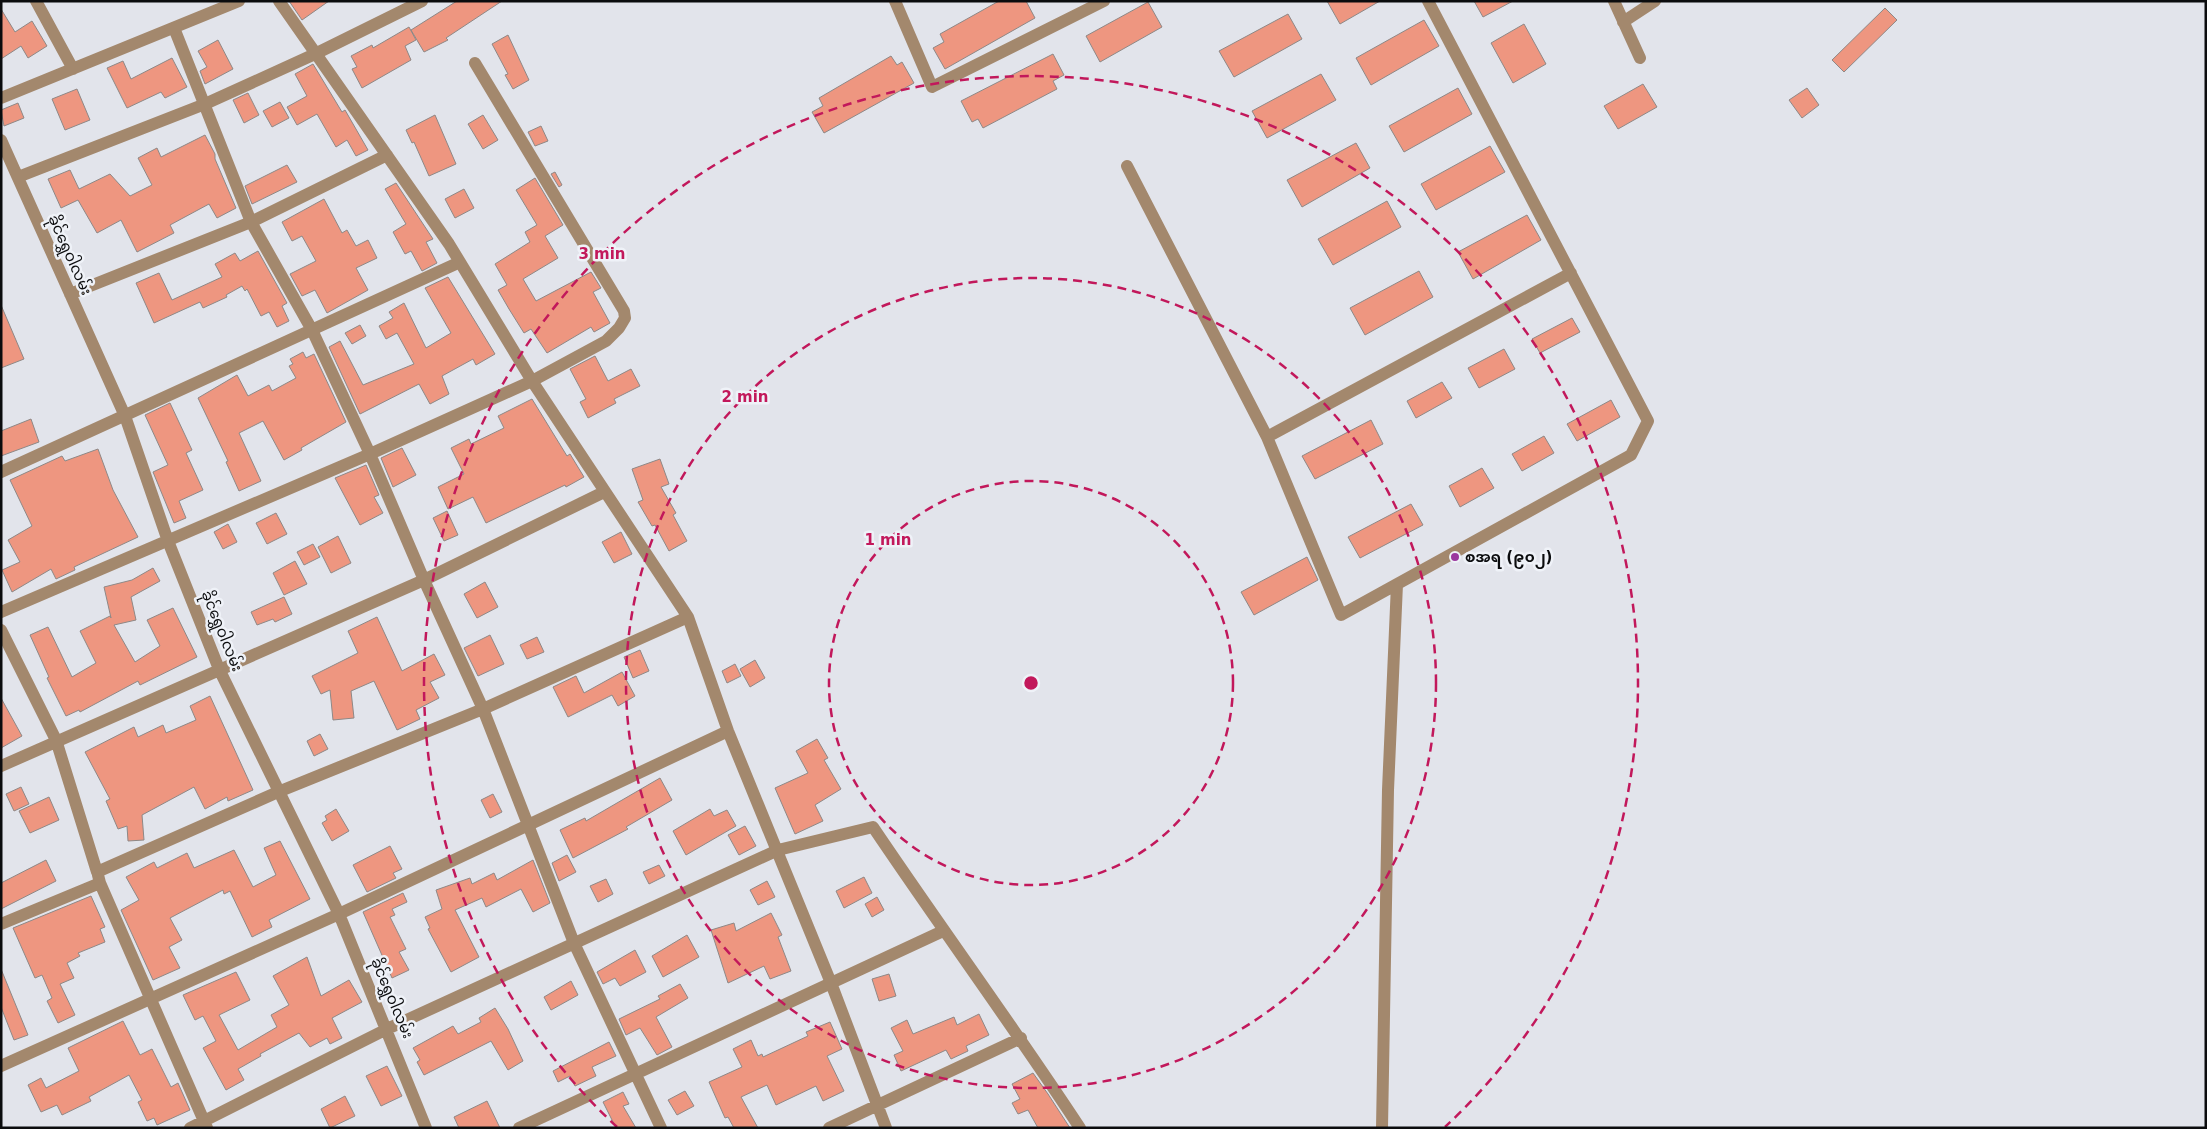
<svg xmlns="http://www.w3.org/2000/svg" width="2207" height="1129" font-family="'DejaVu Sans','Noto Sans Myanmar',sans-serif">
<style>
.building{fill:#ee9680;stroke:#8e8886}
.lines{fill:none;stroke-linecap:round;stroke-linejoin:round}
.minor{stroke:#a3886d;stroke-width:12}
.ring{fill:none;stroke:#c2185b;stroke-width:2.5;stroke-dasharray:9 6}
.poi-dot{fill:#9b389f;stroke:#eff2f8;stroke-width:2}
.labels{text-anchor:middle;stroke-width:5;stroke-linejoin:round;paint-order:stroke}
.street-label{font-size:15px;fill:#0b0c0e;stroke:#eff2f8}
.poi-label{font-size:15px;font-weight:bold;fill:#0b0c0e;stroke:#eff2f8;text-anchor:start}
.centre{fill:#c2185b;stroke:#eff2f8;stroke-width:2.5}
.ring-label{font-size:15px;text-anchor:middle;font-weight:bold;fill:#c2185b;stroke:#eff2f8;stroke-width:5;stroke-linejoin:round;paint-order:stroke}
</style>
<rect width="100%" height="100%" fill="#e2e4eb"/>
<!-- building -->
<path class="building" d="M289,1H329L302,20Z
M457,1H502L446,38L448,40L424,52L411,30Z
M999,1H1026L1035,18L945,69L933,48L944,42L940,34Z
M1327,1H1380L1340,24Z
M1474,1H1513L1483,17Z
M1148,2L1162,27L1100,62L1086,36Z
M1885,8L1897,20L1844,72L1832,60Z
M1,9L15,32L32,21L47,46L28,58L21,46L1,59Z
M1288,14L1302,39L1234,77L1219,51Z
M1424,20L1439,46L1371,85L1356,58Z
M1524,24L1546,64L1513,83L1491,43Z
M409,27L416,40L405,46L411,60L362,88L352,69L357,67L351,56L372,45L373,48Z
M508,35L529,80L513,89L505,75L508,74L492,44Z
M218,40L233,69L205,84L200,71L207,67L198,51Z
M1053,54L1064,75L1053,81L1057,89L983,128L978,119L972,122L961,101Z
M891,56L897,65L902,62L914,83L824,133L812,112L823,106L819,98Z
M172,58L187,87L165,98L161,92L127,108L107,68L123,61L131,79Z
M313,64L342,112L345,110L368,150L356,156L347,140L336,147L317,114L297,125L287,107L307,96L295,74Z
M1321,74L1336,100L1267,138L1252,111Z
M1643,84L1657,107L1618,129L1604,106Z
M1458,88L1472,114L1404,152L1389,126Z
M1807,88L1819,105L1802,118L1789,100Z
M77,89L90,120L65,130L52,99Z
M248,93L259,115L244,123L233,100Z
M280,102L289,118L272,127L263,111Z
M18,103L24,118L4,126L1,110Z
M435,115L456,164L429,176L414,142L412,143L406,130Z
M483,115L498,140L483,149L468,124Z
M541,126L548,141L535,146L528,132Z
M205,135L215,154V159L236,208L217,218L209,204L170,225L174,233L137,252L121,220L97,233L78,200L61,208L48,179L70,170L79,189L110,174L130,196L152,185L138,158L157,148L161,157Z
M1356,143L1370,168L1302,207L1287,180Z
M1490,146L1505,172L1436,210L1421,184Z
M287,165L297,182L252,204L245,186Z
M555,172L562,185L559,187L551,174Z
M535,178L563,225L545,236L558,258L523,279L536,301L591,272L601,288L593,292L610,323L594,332L591,327L547,353L531,329L524,333L509,309L498,290L507,285L495,264L530,242L525,232L537,225L516,190Z
M396,183L433,239L426,242L437,263L422,271L411,251L405,254L393,232L406,224L385,189Z
M464,189L474,208L455,218L445,199Z
M324,199L342,233L347,230L356,246L368,240L377,258L356,268L368,290L327,313L315,290L302,296L290,274L316,261L302,236L292,241L282,222Z
M1387,201L1401,227L1333,265L1318,239Z
M1527,215L1541,240L1473,279L1458,252Z
M258,251L287,303L282,306L289,321L277,327L269,312L261,316L247,289L245,291L242,286L226,295L227,297L203,308L200,302L154,323L136,283L159,273L172,300L222,277L215,264L235,253L240,261Z
M1419,271L1433,297L1365,335L1350,308Z
M448,277L495,354L476,365L473,359L442,376L449,394L430,404L419,384L360,414L329,347L340,341L363,385L414,364L397,333L386,339L379,326L393,318L389,312L404,303L426,348L451,333L425,288Z
M1,305L24,359L1,368Z
M1572,318L1580,332L1540,353L1532,339Z
M360,325L366,336L352,344L345,333Z
M1504,349L1515,369L1479,388L1468,368Z
M303,352L306,358L314,354L346,422L301,448L302,450L284,460L263,421L239,433L261,481L239,491L226,462L228,461L198,398L237,375L248,396L269,385L272,391L296,378L289,366L293,364L290,359Z
M595,356L608,381L631,369L640,386L614,399L616,403L588,418L580,402L586,399L570,369Z
M1442,382L1452,398L1416,418L1407,401Z
M532,399L567,456L570,454L584,477L566,487L565,485L486,523L473,497L448,509L438,487L464,474L451,448L469,439L471,444L504,428L498,416Z
M1611,400L1620,417L1577,441L1567,424Z
M170,403L192,450L186,453L203,490L179,501L186,518L174,523L153,472L168,465L145,415Z
M31,419L39,442L1,456V431Z
M1371,420L1383,444L1315,479L1302,456Z
M1544,436L1554,453L1522,471L1512,454Z
M402,448L416,475L393,487L381,458Z
M98,449L113,490L138,537L74,567L75,570L56,579L51,569L12,592L2,570L20,562L8,540L32,526L10,480L62,456L65,461Z
M660,459L669,484L661,487L676,513L673,515L687,541L669,551L655,525L652,526L638,502L643,500L632,469Z
M366,465L379,495L374,497L383,513L360,525L335,478Z
M1482,468L1494,488L1460,507L1449,486Z
M1411,504L1423,525L1360,558L1348,537Z
M447,511L458,535L444,541L433,518Z
M276,513L287,534L267,544L256,523Z
M228,524L237,542L223,549L214,532Z
M621,532L632,554L614,563L602,542Z
M338,536L351,563L331,573L318,547Z
M313,544L320,557L304,565L297,552Z
M1307,557L1318,580L1254,615L1241,592Z
M295,561L307,584L284,595L273,573Z
M153,568L160,581L131,597L136,620L114,625L135,662L160,646L147,620L173,608L197,657L140,685L138,681L80,712L79,710L66,716L47,678L49,677L30,635L48,627L72,677L96,663L80,631L110,616L111,618L104,587L132,580Z
M485,582L498,607L477,618L464,594Z
M284,597L292,614L275,622L273,619L257,625L251,612Z
M377,617L402,671L434,654L445,675L430,682L439,698L416,710L420,719L397,730L374,681L351,691L354,718L333,720L330,690L321,694L312,676L358,653L348,631Z
M490,635L504,664L478,676L464,648Z
M537,637L544,652L527,659L520,645Z
M640,650L649,671L633,678L624,657Z
M755,660L765,678L750,687L740,669Z
M735,664L741,676L727,683L722,671Z
M622,672L635,696L618,706L612,695L568,717L553,687L576,676L584,693Z
M210,696L253,790L228,801L227,797L205,809L194,787L142,815L144,840L128,841L127,826L118,829L106,801L110,799L85,752L134,727L138,737L163,725L166,733L196,720L190,706Z
M1,698L22,736L1,748Z
M320,734L328,749L314,756L307,741Z
M817,739L828,758L824,760L841,789L815,805L823,821L795,834L775,788L808,773L796,751Z
M660,778L672,800L626,827L628,829L573,858L560,830L585,818L586,821Z
M21,787L29,804L14,811L6,794Z
M493,794L502,812L490,818L481,800Z
M49,797L59,820L30,833L19,811Z
M336,809L349,831L332,841L322,823L327,820L325,816Z
M710,809L714,816L727,810L736,826L686,855L673,831Z
M745,826L756,846L739,855L728,835Z
M280,841L310,899L269,920L272,927L252,937L230,891L224,894L223,890L170,918L182,940L169,947L180,968L153,980L121,910L139,900L126,877L154,862L157,868L187,853L194,868L234,850L253,887L276,875L264,848Z
M390,846L402,869L393,873L396,878L367,892L353,865Z
M567,855L576,872L559,881L552,863Z
M46,860L56,881L1,909V883Z
M533,860L550,903L533,912L521,889L486,907L482,898L455,910L479,957L451,972L428,929L430,928L425,917L442,909L436,890L470,878L472,884L494,873L497,880Z
M659,865L665,876L649,884L643,872Z
M864,877L872,893L844,908L836,891Z
M606,879L613,894L598,902L590,886Z
M767,881L775,897L758,905L750,890Z
M403,893L407,902L392,909L395,915L390,917L406,949L399,952L409,970L392,978L363,912Z
M91,896L105,927L100,929L105,942L78,953L80,956L67,963L74,978L60,984L75,1015L58,1023L47,1001L52,998L42,975L35,978L13,928Z
M877,897L884,910L872,917L865,904Z
M771,913L782,935L778,937L791,971L770,979L764,966L728,983L711,930L734,923L736,931Z
M687,935L699,957L663,977L652,956Z
M635,950L646,972L620,986L615,978L603,984L597,972Z
M307,957L321,996L349,980L362,1002L332,1018L342,1038L330,1044L327,1038L310,1047L299,1033L260,1054L261,1056L238,1069L244,1080L226,1090L203,1048L216,1041L203,1016L195,1020L183,995L236,972L250,1000L219,1015L238,1050L277,1027L271,1015L289,1005L273,976Z
M1,969L28,1035L14,1040L1,1007Z
M889,974L896,996L879,1001L872,979Z
M571,981L578,995L551,1010L544,997Z
M680,984L688,998L656,1017L672,1047L657,1055L640,1028L626,1035L619,1019L660,999L658,996Z
M495,1008L508,1029L523,1061L508,1070L491,1041L424,1075L417,1062L420,1060L413,1048L453,1026L458,1034L481,1022L479,1018Z
M979,1014L989,1035L966,1046L968,1051L951,1059L946,1050L901,1071L894,1055L903,1051L891,1028L907,1020L913,1034L954,1017L957,1025Z
M123,1021L140,1055L152,1049L171,1087L178,1083L190,1110L157,1125L154,1118L147,1121L138,1102L142,1100L129,1075L89,1097L91,1101L62,1115L57,1105L41,1112L28,1085L41,1078L46,1088L79,1071L68,1048Z
M830,1022L842,1049L827,1056L844,1091L823,1101L816,1086L776,1105L767,1085L741,1097L758,1128H734L728,1117L725,1118L709,1082L742,1067L733,1049L751,1040L758,1056L762,1054L763,1057L808,1036L806,1032Z
M609,1042L616,1056L592,1067L596,1076L575,1086L570,1076L558,1082L553,1071Z
M387,1066L402,1096L381,1106L366,1076Z
M1033,1073L1048,1094L1070,1128H1038L1028,1110L1018,1114L1012,1103L1020,1099L1012,1084Z
M685,1091L694,1106L677,1115L668,1100Z
M623,1092L629,1104L623,1106L636,1128H616L603,1102Z
M345,1096L355,1116L330,1128L321,1109Z
M487,1101L500,1128H459L454,1117Z"/>
<g class="lines">
<!-- minor -->
<path class="minor" d="M36,1L73,69
M279,1L449,244L532,381L688,617L728,731L831,983L886,1128
M895,1L932,87L1104,1
M1614,1L1640,58
M1623,22L1655,1
M174,28L251,222L312,330L370,454L424,580L483,709L574,943L661,1128
M1,98L239,1
M1,140L125,416L168,541L219,669L339,914L426,1128
M1127,166L1267,437L1341,615L1631,455L1648,421L1428,1
M18,177L205,104L315,54L422,1
M70,294L251,222L387,155
M1267,437L1571,273
M1,472L460,262
M1,612L370,454L532,381L606,341L619,328L625,318L624,311L475,63
M1,630L56,740L97,872L278,792L483,709L688,617
M1,766L424,580L604,492
M100,883L207,1128
M1,924L100,883L98,875
M1,1066L339,914L728,731
M190,1128L387,1029L778,850L873,827C941,928 1013,1026 1080,1128
M519,1128L943,931
M829,1128L1021,1038
M1382,1128L1388,790L1397,584"/>
</g>
<!-- distance rings -->
<g class="ring">
<circle cx="1031" cy="683" r="202"/>
<circle cx="1031" cy="683" r="405"/>
<path d="M617 1127A607 607 0 1 1 1445 1127"/>
</g>
<!-- markers -->
<circle class="poi-dot" cx="1455" cy="557" r="5"/>
<g class="labels">
<!-- street labels -->
<g class="street-label">
<text transform="translate(70 255) rotate(66)" y="5">ခိုင်ရွှေဝါလမ်း</text>
<text transform="translate(222 631) rotate(68)" y="5">ခိုင်ရွှေဝါလမ်း</text>
<text transform="translate(392 998) rotate(67)" y="5">ခိုင်ရွှေဝါလမ်း</text>
</g>
<!-- poi labels -->
<g class="poi-label">
<text x="1465" y="562">စအရ (၉၀၂)</text>
</g>
</g>
<circle cx="1031" cy="683" r="8" class="centre"/>
<g class="ring-label">
<text x="602" y="259">3 min</text>
<text x="745" y="402">2 min</text>
<text x="888" y="545">1 min</text>
</g>
<!-- border -->
<rect width="2207" height="1129" fill="none" stroke="#0b0c0e" stroke-width="5"/>
</svg>
